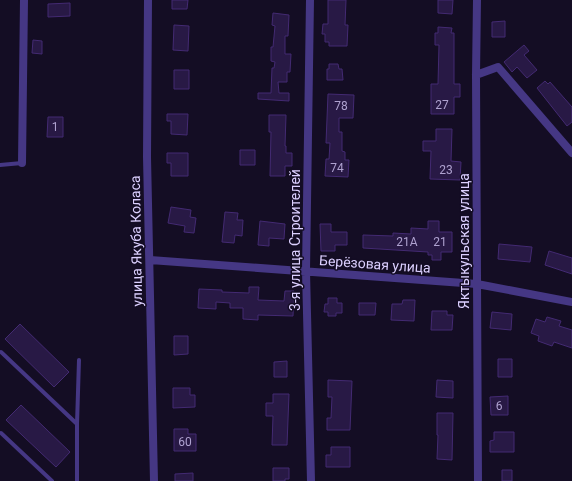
<svg xmlns="http://www.w3.org/2000/svg" width="572" height="481" font-family="Roboto,sans-serif">
<style>
.building{fill:#281945;stroke:#432a72}
.lines{fill:none;stroke-linecap:round;stroke-linejoin:round}
.lane{stroke:#453784;stroke-width:4}
.street{stroke:#453784;stroke-width:8}
.labels{text-anchor:middle;stroke-width:3;stroke-linejoin:round;paint-order:stroke}
.number-label{font-size:12px;fill:#afa2d0}
.street-label{font-size:14px;fill:#dcd0ff;stroke:#140d24}
</style>
<rect width="100%" height="100%" fill="#140d24"/>
<!-- building -->
<path class="building" d="M172,0H188L187,9H172Z
M328,0H346L345,25H348L347,46H329V42H325V34H322L323,24H328Z
M438,0H453L452,14L438,13Z
M70,3V16L48,17V4Z
M273,13L289,15L288,36H285V54H291L290,72H287V82H278L279,93H289V101L258,99V93H271L272,68H274L275,62L271,61V47H273L275,26L272,25Z
M505,21V37H492V22Z
M174,25L189,26L188,51L173,50Z
M438,27L452,28L451,33H454V84H460V97H454V114H431V84H438L439,45H435V33H438Z
M33,40L42,41V54L32,53Z
M524,45L529,51L524,55L537,70L527,78L517,67L512,72L504,62Z
M329,64H338L339,69H342L343,80H327V69H329Z
M174,70H189V89H174Z
M545,81L548,84L550,82L572,107V122L567,126L537,88Z
M328,94L354,95L353,118H339V132H342V151L345,152V160H349L348,177L325,176L326,159H329L330,143H326Z
M167,114H188L187,135L171,134V121H167Z
M269,115H286L285,146H286V153H292V166H285V176H270L271,132H269Z
M48,117H63V137H47Z
M436,129H452L451,161L461,162L460,180L430,179L431,151H423V141H436Z
M240,150H255V165H240Z
M167,153H188V176H171V163H167Z
M171,207L191,210L190,217L196,218L194,233L184,232L185,226L168,223Z
M225,212L238,213L237,220H243L242,236L235,235L234,243L222,242Z
M260,221L285,224L284,239L269,238V246L258,245Z
M428,221H439V232H452V252H441V260H432V255H428V252L363,248V235L393,236V233L411,234V228L428,229Z
M320,224H331V232H347V245H335V251H321Z
M499,244L532,247L530,262L498,259Z
M549,251L572,258V274L545,265Z
M249,287H259L258,300L284,301L285,291H294L293,316L258,315V320L243,319V308H230V303L216,302V309L198,308L199,289L222,290V292L249,293Z
M328,298H337V303H342V313H336V316H328V312H324L325,304H328Z
M403,300H415L414,321L391,320L392,304H402Z
M359,303H376L375,315H359Z
M432,311H447V315H453L452,330H431Z
M492,312L512,314L511,330L490,328Z
M547,317L561,321L559,326L572,330V348L554,342L552,346L538,341L539,336L531,333L536,319L545,322Z
M20,324L69,372L54,387L5,339Z
M174,336H188V354L174,355Z
M498,359H512V377H498Z
M287,361V377H274V362Z
M328,380L352,381L350,430H327V418H331L332,397H328Z
M437,380L453,381V398L436,397Z
M173,388H190V395H195V407L173,408Z
M273,394H289L287,445H272L273,416H266V403H273Z
M508,396V415H491L490,397Z
M21,405L70,452L56,467L6,420Z
M437,413H453L452,460L437,459L438,435H437Z
M174,429H188V434H196V451H174Z
M494,432H514V452H490V441L494,440Z
M331,447H350V467H326V455H331Z
M273,468H289V479H285V481H273Z
M502,470H512V481H502Z
M193,473V481H175V474Z"/>
<g class="lines">
<!-- lane -->
<path class="lane" d="M0,165L22,163
M1,352L77,424
M1,433L52,481
M77,481V424L79,360"/>
<!-- street -->
<path class="street" d="M148,0L147,157L154,481
M310,0L306,271L311,481
M477,0L476,75L478,481
M476,75L498,67L572,153
M22,163L24,0
M150,260L477,284L572,302"/>
</g>
<g class="labels">
<!-- number labels -->
<g class="number-label">
<text x="442" y="109">27</text>
<text x="341" y="110">78</text>
<text x="55" y="131">1</text>
<text x="337" y="172">74</text>
<text x="446" y="174">23</text>
<text x="407" y="246">21А</text>
<text x="440" y="246">21</text>
<text x="499" y="410">6</text>
<text x="185" y="446">60</text>
</g>
<!-- street labels -->
<g class="street-label">
<text transform="translate(295 240) rotate(-90)" y="5">3-я улица Строителей</text>
<text transform="translate(136 241) rotate(-91)" y="5">улица Якуба Коласа</text>
<text transform="translate(464 241) rotate(-90)" y="5">Яктыкульская улица</text>
<text transform="translate(375 264) rotate(4)" y="5">Берёзовая улица</text>
</g>
</g>
</svg>
